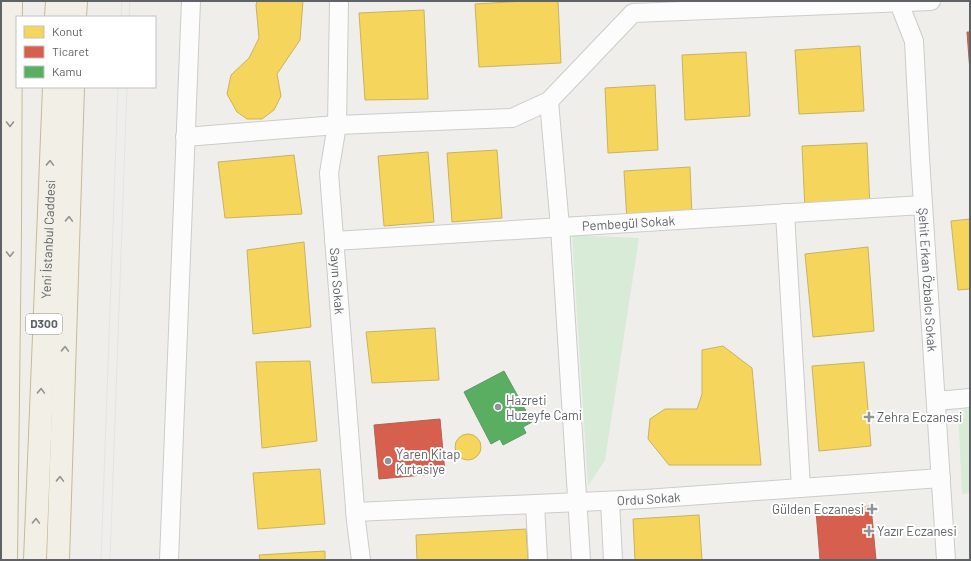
<svg xmlns="http://www.w3.org/2000/svg" width="971" height="561" font-family="Barlow,sans-serif">
<style>
.green{fill:#d8ebd6}
.homes{fill:#f6d55c;stroke:#c9b360}
.shops{fill:#d6604d;stroke:#b26155}
.public{fill:#5aae61;stroke:#5c9863}
.lines{fill:none;stroke-linecap:round;stroke-linejoin:round}
.minor-casing{stroke:#cbcccc;stroke-width:20}
.trunk-casing{stroke:#c8b996;stroke-width:24}
.minor{stroke:#fdfcfc;stroke-width:18}
.trunk{stroke:#f2f0e6;stroke-width:22}
.tram{stroke:#e4e4e4;stroke-width:1}
.oneway{stroke:#929494}
.poi-dot{fill:#919496;stroke:#fff;stroke-width:1.5}
.labels{text-anchor:middle;stroke-width:4;stroke-linejoin:round;paint-order:stroke}
.shield{fill:#fff;stroke:#8f9295;stroke-width:1}
.shield-label{font-size:12px;font-weight:bold;fill:#5f6368}
.street-label{font-size:13px;fill:#5f6368;stroke:#fff}
.poi-label{font-size:13px;fill:#5f6368;stroke:#fff;text-anchor:start}
</style>
<rect width="100%" height="100%" fill="#efeeea"/>
<!-- green -->
<path class="green" d="M572,235L639,238L605,460L588,486Z
M970,409V493L962,494L958,410Z"/>
<!-- homes -->
<path class="homes" d="M257,1H303L300,40L277,74L281,96L274,110L262,119H247L237,112L227,94L231,75L249,58L259,38L256,5Z
M526,1H558L561,63L479,67L475,4Z
M424,10L428,99L365,100L359,13Z
M860,46L864,111L799,114L795,50Z
M746,52L750,116L685,120L682,55Z
M655,85L658,150L608,153L605,88Z
M867,143L870,207L805,210L802,146Z
M497,150L502,218L452,222L447,153Z
M428,152L434,222L384,226L378,156Z
M294,155L302,214L225,218L218,162Z
M690,167L692,217L627,221L624,171Z
M970,219V289L958,290L951,221Z
M304,242L311,327L253,334L247,250Z
M868,247L874,331L813,337L805,254Z
M435,328L439,380L372,383L366,332Z
M723,346L752,368L761,465H669L648,439L650,419L665,409H697L702,394V350Z
M310,361L317,441L262,448L256,362Z
M864,362L871,446L819,451L812,366Z
M455 447a13 13 0 1 1 26 0a13 13 0 1 1-26 0Z
M320,469L325,524L258,529L253,473Z
M699,515L702,560H635L633,519Z
M526,529L528,560H417L416,535Z
M325,551V560H260L259,555Z"/>
<!-- shops -->
<path class="shops" d="M967,32H970V72Z
M440,419L445,473L379,479L374,425Z
M871,506L876,560H820L816,511Z"/>
<!-- public -->
<path class="public" d="M504,371L532,422L523,427L526,433L503,445L500,439L491,444L464,392Z"/>
<g class="lines">
<defs>
<g id="minor">
<path id="s1" d="M339,1L337,125L329,173L356,521L361,560"/>
<path id="s2" d="M899,3L914,41L920,158L946,560"/>
<path d="M549,101L560,227L581,560"/>
<path d="M185,137L337,125L512,118L549,101L633,13L931,1"/>
<path d="M785,213L801,488"/>
<path id="s3" d="M334,241L923,205"/>
<path d="M936,401L970,398"/>
<path d="M610,501L613,560"/>
<path d="M535,504L538,560"/>
<path id="s4" d="M355,512L645,499L941,478"/>
<path d="M169,560L191,1"/>
</g>
<g id="trunk">
<path d="M56,17L57,1"/>
<path d="M75,17L76,1"/>
<path d="M6,560L10,230L11,1"/>
<path id="s5" d="M35,560L54,87"/>
<path d="M58,560L73,87"/>
</g>
</defs>
<!-- minor casing -->
<use href="#minor" class="minor-casing"/>
<!-- trunk casing -->
<use href="#trunk" class="trunk-casing"/>
<!-- minor -->
<use href="#minor" class="minor"/>
<!-- trunk -->
<use href="#trunk" class="trunk"/>
<!-- tram -->
<path class="tram" d="M121,17L122,1
M129,17L130,1
M101,560L118,87
M110,560L127,87"/>
</g>
<!-- one-way arrows -->
<defs><path id="oneway-chevron" d="M-2-3.5L2.5 0L-2 3.5" fill="none" stroke-width="1.6" stroke-linecap="round" stroke-linejoin="round"/></defs>
<g class="oneway">
<use href="#oneway-chevron" transform="translate(10 124) rotate(90)"/>
<use href="#oneway-chevron" transform="translate(50 163) rotate(-88)"/>
<use href="#oneway-chevron" transform="translate(69 219) rotate(-88)"/>
<use href="#oneway-chevron" transform="translate(10 254) rotate(91)"/>
<use href="#oneway-chevron" transform="translate(65 349) rotate(-88)"/>
<use href="#oneway-chevron" transform="translate(41 391) rotate(-88)"/>
<use href="#oneway-chevron" transform="translate(60 479) rotate(-88)"/>
<use href="#oneway-chevron" transform="translate(36 521) rotate(-88)"/>
</g>
<!-- markers -->
<g class="poi-dot">
<circle cx="498" cy="407" r="4"/>
<path d="M867 411h4v4h4v4h-4v4h-4v-4h-4v-4h4z"/>
<circle cx="388" cy="461" r="4"/>
<path d="M870 503h4v4h4v4h-4v4h-4v-4h-4v-4h4z"/>
<path d="M867 525h4v4h4v4h-4v4h-4v-4h-4v-4h4z"/>
</g>
<g class="labels">
<!-- shield labels -->
<rect class="shield" x="26" y="314" width="36" height="20" rx="3"/>
<g class="shield-label">
<text x="44" y="328">D300</text>
</g>
<!-- street labels -->
<g class="street-label">
<text dy="5" stroke="none"><textPath href="#s3" startOffset="295">Pembegül Sokak</textPath></text>
<text dy="5" stroke="none"><textPath href="#s5" startOffset="321">Yeni İstanbul Caddesi</textPath></text>
<text dy="5" stroke="none"><textPath href="#s2" startOffset="280">Şehit Erkan Özbalcı Sokak</textPath></text>
<text dy="5" stroke="none"><textPath href="#s1" startOffset="281">Sayın Sokak</textPath></text>
<text dy="5" stroke="none"><textPath href="#s4" startOffset="294">Ordu Sokak</textPath></text>
</g>
<!-- poi labels -->
<g class="poi-label">
<text x="506" y="405">Hazreti<tspan x="506" dy="15">Huzeyfe Cami</tspan></text>
<text x="877" y="422">Zehra Eczanesi</text>
<text x="396" y="459">Yaren Kitap<tspan x="396" dy="15">Kırtasiye</tspan></text>
<text x="864" y="514" text-anchor="end">Gülden Eczanesi</text>
<text x="877" y="536">Yazır Eczanesi</text>
</g>
</g>
<!-- border -->
<rect width="971" height="561" fill="none" stroke="#5f6368" stroke-width="4"/>
<!-- legend -->
<rect x="16" y="16" width="140" height="72" fill="#ffffff" stroke="#bfc1c3"/>
<rect x="24" y="26" width="20" height="12" fill="#f6d55c" stroke="#bfc1c3"/>
<text x="52" y="36" font-size="12" fill="#5f6368">Konut</text>
<rect x="24" y="46" width="20" height="12" fill="#d6604d" stroke="#bfc1c3"/>
<text x="52" y="56" font-size="12" fill="#5f6368">Ticaret</text>
<rect x="24" y="66" width="20" height="12" fill="#5aae61" stroke="#bfc1c3"/>
<text x="52" y="76" font-size="12" fill="#5f6368">Kamu</text>
</svg>
